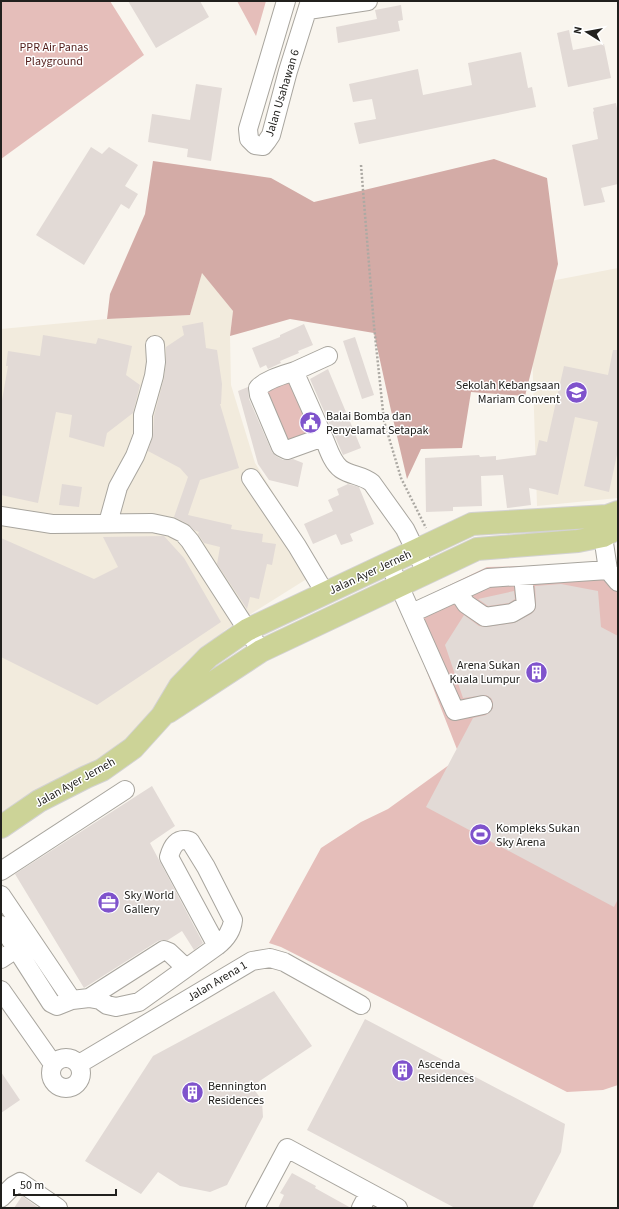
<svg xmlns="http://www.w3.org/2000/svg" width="619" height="1209" font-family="'Source Sans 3',sans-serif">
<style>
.built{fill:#f2ebdd}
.green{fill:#e5beba}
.forest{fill:#d3aba6}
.building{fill:#e2dad6}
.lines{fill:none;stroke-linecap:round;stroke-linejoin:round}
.minor-casing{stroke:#a8a59e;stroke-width:20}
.major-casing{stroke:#d3d2d2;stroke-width:24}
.path{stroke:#aca9a3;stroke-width:2.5;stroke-dasharray:2 2;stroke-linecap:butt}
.minor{stroke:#fff;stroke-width:18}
.major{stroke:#ccd397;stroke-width:22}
.labels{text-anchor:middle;stroke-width:3;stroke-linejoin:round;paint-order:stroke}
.park-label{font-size:12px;fill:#511d1a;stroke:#fff}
.street-label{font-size:12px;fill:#21201d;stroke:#fff}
.poi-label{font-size:12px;fill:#21201d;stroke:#fff;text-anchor:start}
</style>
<rect width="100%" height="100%" fill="#f9f5ee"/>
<!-- built -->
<path class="built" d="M618,268V498L537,506L530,285Z
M202,272L233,311L230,336L231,385L255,463L321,570L225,630L162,703L101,765L63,775L1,814V329L107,319L190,315Z"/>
<!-- green -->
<path class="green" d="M1,1H110L144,55L1,159Z
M237,1H266L256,36Z
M290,376L315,436L286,448L261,388Z
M612,564L618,571V1085L603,1090L567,1092L281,947L269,943L321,848L361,822L388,809L460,757L402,608L487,567Z"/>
<!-- forest -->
<path class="forest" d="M494,159L547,178L558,264L525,396L471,392L462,448L421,449L407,479L390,406L374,333L290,319L230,336L233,311L202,273L190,315L107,319L110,294L145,214L153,161L271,178L314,202Z"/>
<!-- building -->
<path class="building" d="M128,1H200L209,17L156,48Z
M401,5L403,20L398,21L400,31L338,43L336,27L377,19L375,10Z
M569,30L573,50L604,44L611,78L568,87L557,33Z
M521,52L528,88L532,87L536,107L359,144L354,123L376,119L372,99L353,102L349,84L418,69L423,95L472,85L468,63Z
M196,84L222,88L211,161L187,157L188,149L148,142L152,114L190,120Z
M616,103L618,114V184L601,188L605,202L584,206L572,145L598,139L593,112L594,111L593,108Z
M91,147L102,154L109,147L138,165L125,186L138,194L129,209L121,204L84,265L36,235Z
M203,322L206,348L217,350L222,384L221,404H220L239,468L200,480L188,515L232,525L231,529L263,534L262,542L276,544L272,565L267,564L259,599L250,597L247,609L217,564L220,547L204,543L198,534L199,532L194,530L188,524L174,517L188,477L180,468L148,451L153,435L154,416L164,378L166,363V347L184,335L182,326Z
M304,324L313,345L298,351L299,353L280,361L281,363L268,369L266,365L260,368L252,348L280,337V335Z
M43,335L96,344L98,338L132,346L126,375L140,385L133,413L107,433L104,447L69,437L72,415L56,412L38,503L1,495V406L8,366H6L8,351L40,356Z
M355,337L374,395L362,399L343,341Z
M613,350H618V450L609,492L584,486L598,422L575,417L558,495L529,488L531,505L507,508L503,475L481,476L482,506L453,507V511L426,512L425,458L479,455L480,457L496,456V460L536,455L539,440L547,442L564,366L608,375Z
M328,369L361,448L343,455L310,379Z
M248,387L249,399L272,452L276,456L283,460H287L293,459L303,463L298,487L269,480L258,464L238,391Z
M62,484L82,487L79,507L59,505Z
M348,484L359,487L374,524L350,534L353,541L341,545L336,534L313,544L304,524L333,511L328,500L339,495L337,489Z
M164,536L184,558L221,622L97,705L1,657V538L94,579L118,567L103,537Z
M561,584L598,591L601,627L618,636V899L614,907L426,807L473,718L486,715L490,712L493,708V702L491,698L486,695L463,698L445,645L464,615L479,626L486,627L514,623L531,614L535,610L536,604L535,586Z
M514,591L515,599L509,603L488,606L478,599Z
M152,786L175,826L150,843L203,943L194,950L182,931L168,940H163L158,941L84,988L15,874Z
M274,991L312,1046L252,1086L262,1101L263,1117L227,1185L210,1192L180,1186L158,1172L141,1194L85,1161L153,1056Z
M365,1019L565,1124L561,1152L532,1208H455L307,1130Z
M1,1072L20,1100L1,1113Z
M292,1173L316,1186L315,1188L351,1208H278L284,1195L280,1193Z
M22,1196L39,1208H14Z"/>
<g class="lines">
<defs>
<path id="minor" d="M286,1L248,129L249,139L255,145L263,146L267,141L271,135L288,71L310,1
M308,10L368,1
M295,371L328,356
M323,437L287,450L281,447L259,395L258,388C267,379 283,375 295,371L298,380C306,398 314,416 322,434C327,444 331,462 341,469C351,476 363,475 372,483L405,529L426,572
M251,478L297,546L325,593
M1,516L52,524L152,523L171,527L183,533L190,541L261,651
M108,523L118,487L135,456L143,435V415L154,376L156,362L155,345
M603,536L608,570L618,582
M389,563L455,711L483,705
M458,592L466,604L485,617L512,613L526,605L523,576
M412,613L488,578L608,570
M1,871L125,790
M1,895L72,1000
M1,925L51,1003L57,1006L72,1000L89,998L100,1000L107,1005L116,1007L139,1002L217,946C226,939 232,931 233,920L206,867L190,841C177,837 172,846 169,857L217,946
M1,959L16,949
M1,990L53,1064
M89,998L164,950L169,952L186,968
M51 1073a15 15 0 1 1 30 0a15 15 0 1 1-30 0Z
M79,1064L252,961L270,958L284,962L361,1005
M1,1198L13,1186L20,1182L58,1208
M255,1208L287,1148L398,1208
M361,1208L369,1193"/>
<path id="major" d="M168,712L261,651L477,549L578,541L603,536L618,528
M1,827L39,801L86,777L102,770L133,748L162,716L180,686L208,657L247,630L472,524L607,516L618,512"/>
</defs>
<!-- minor casing -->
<use href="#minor" class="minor-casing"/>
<!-- major casing -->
<use href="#major" class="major-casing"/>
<!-- path -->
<path class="path" d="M361,165L374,326L384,421L401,478L426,528"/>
<!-- minor -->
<use href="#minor" class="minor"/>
<!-- major -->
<use href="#major" class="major"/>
</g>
<!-- icons -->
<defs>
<symbol id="school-disc" viewBox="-11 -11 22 22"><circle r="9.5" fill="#7f53cc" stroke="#fff"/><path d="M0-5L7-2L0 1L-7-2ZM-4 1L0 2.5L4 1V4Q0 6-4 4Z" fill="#fff"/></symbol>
<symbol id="civic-disc" viewBox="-11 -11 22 22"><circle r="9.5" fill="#7f53cc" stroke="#fff"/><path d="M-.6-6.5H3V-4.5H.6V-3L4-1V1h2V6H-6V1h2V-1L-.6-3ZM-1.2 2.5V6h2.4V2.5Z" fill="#fff"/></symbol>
<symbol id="building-disc" viewBox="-11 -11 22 22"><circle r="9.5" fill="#7f53cc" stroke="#fff"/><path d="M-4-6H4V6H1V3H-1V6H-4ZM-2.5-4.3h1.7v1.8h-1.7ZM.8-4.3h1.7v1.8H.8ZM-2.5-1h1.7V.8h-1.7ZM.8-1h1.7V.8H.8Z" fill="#fff"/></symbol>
<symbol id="stadium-disc" viewBox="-11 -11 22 22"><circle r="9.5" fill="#7f53cc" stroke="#fff"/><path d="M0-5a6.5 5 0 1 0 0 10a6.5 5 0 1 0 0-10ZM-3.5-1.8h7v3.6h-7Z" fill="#fff"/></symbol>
<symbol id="office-disc" viewBox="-11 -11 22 22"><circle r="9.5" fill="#7f53cc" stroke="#fff"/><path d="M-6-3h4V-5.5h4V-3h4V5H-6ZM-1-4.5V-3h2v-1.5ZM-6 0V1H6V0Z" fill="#fff"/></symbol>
</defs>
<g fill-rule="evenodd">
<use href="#school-disc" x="564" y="380" width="25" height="25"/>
<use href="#civic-disc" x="298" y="410" width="25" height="25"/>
<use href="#building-disc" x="524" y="660" width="25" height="25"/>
<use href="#stadium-disc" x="468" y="822" width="25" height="25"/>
<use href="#office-disc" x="96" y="890" width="25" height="25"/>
<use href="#building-disc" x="390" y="1058" width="25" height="25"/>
<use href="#building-disc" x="180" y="1080" width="25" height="25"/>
</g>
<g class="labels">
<!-- park labels -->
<g class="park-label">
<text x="54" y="51">PPR Air Panas<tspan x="54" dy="14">Playground</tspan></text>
</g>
<!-- street labels -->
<g class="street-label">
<text transform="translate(282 93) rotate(-73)" y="4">Jalan Usahawan 6</text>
<text transform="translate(370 572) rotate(-25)" y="4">Jalan Ayer Jerneh</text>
<text transform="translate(75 782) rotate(-29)" y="4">Jalan Ayer Jerneh</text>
<text transform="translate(217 981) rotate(-31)" y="4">Jalan Arena 1</text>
</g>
<!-- poi labels -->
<g class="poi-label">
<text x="560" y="389" text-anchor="end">Sekolah Kebangsaan<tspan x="560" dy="14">Mariam Convent</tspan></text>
<text x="326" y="420">Balai Bomba dan<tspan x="326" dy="14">Penyelamat Setapak</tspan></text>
<text x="520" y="669" text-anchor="end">Arena Sukan<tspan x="520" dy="14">Kuala Lumpur</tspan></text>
<text x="496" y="832">Kompleks Sukan<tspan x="496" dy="14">Sky Arena</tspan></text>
<text x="124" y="899">Sky World<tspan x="124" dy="14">Gallery</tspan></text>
<text x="418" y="1068">Ascenda<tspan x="418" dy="14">Residences</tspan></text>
<text x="208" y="1090">Bennington<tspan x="208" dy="14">Residences</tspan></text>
</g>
</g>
<!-- border -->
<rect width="619" height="1209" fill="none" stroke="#21201d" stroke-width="4"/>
<!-- north arrow -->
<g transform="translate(587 32) rotate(281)" stroke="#ffffff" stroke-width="3" paint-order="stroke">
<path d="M0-3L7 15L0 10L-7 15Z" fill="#21201d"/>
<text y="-6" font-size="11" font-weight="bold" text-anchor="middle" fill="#21201d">N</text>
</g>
<!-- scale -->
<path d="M14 1189v6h102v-6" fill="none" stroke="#21201d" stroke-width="2"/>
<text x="20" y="1189" font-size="12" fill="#21201d" stroke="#ffffff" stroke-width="3" paint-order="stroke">50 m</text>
</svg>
